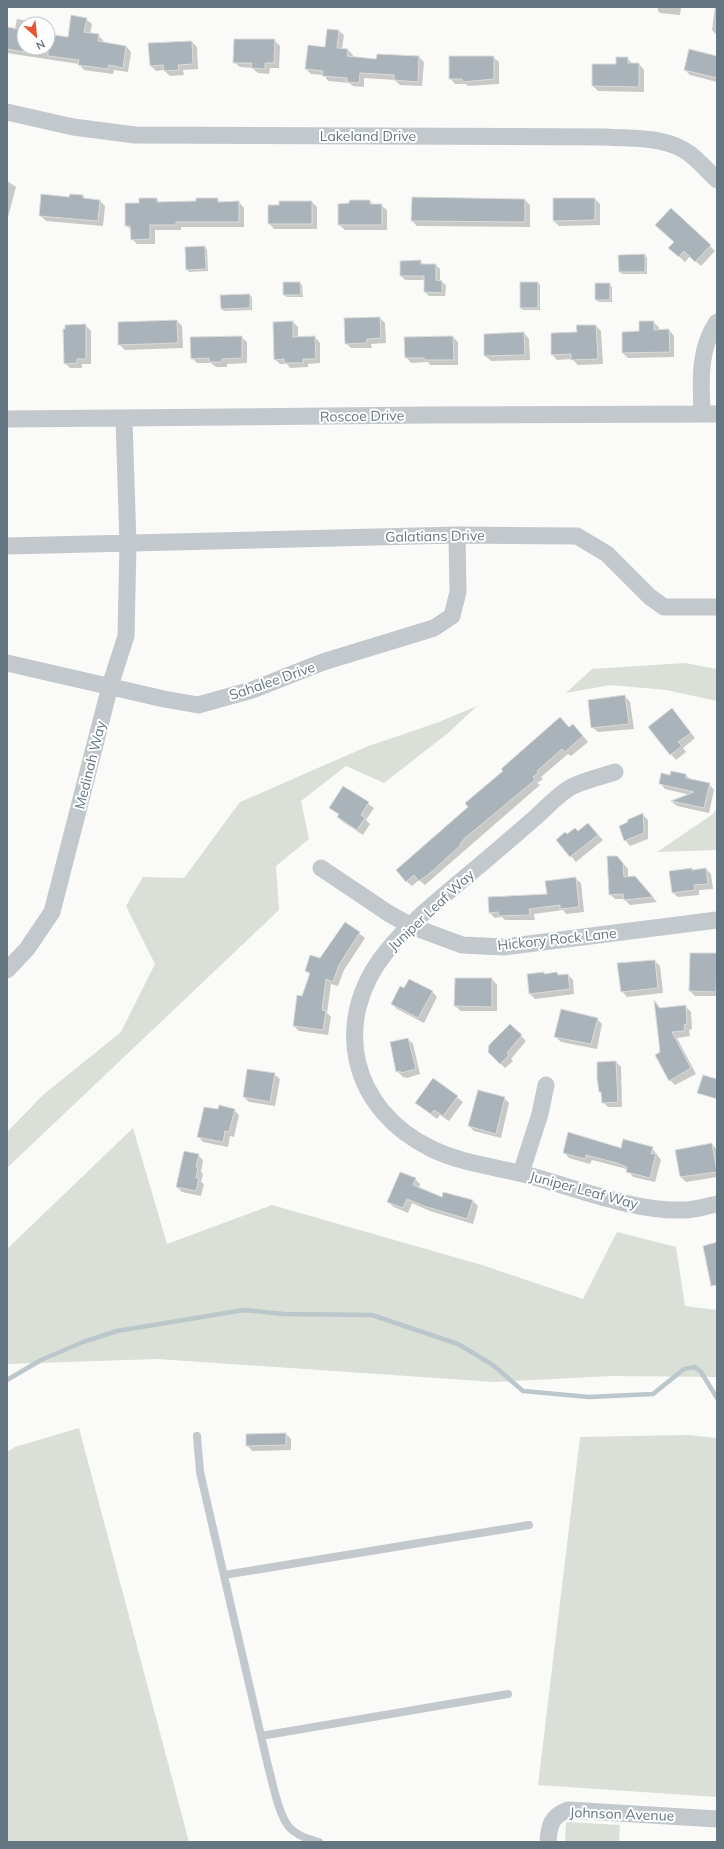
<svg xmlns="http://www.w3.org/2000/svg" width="724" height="1849" font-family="Mulish,sans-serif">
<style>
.green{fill:#dadfd7}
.shadow{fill:#0003}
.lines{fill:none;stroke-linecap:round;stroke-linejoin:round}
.stream{stroke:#bbc7cb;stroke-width:4.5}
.building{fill:#aab3b9;stroke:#dcdcda}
.lane{stroke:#c3c8cc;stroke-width:8}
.street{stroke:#c3c8cc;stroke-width:17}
.labels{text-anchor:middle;stroke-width:4;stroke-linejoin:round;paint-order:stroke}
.street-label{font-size:14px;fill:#657683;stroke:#fff}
</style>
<rect width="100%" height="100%" fill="#fafaf8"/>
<!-- green -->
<path class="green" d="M685,663L717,669V701L666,690L610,685L566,693L592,669Z
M477,706L448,733L384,783L346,766L301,801L309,839L276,866L279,910L7,1168V1132L43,1095L121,1032L155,964L126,906L143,877L184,878L240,802L366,747L439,722Z
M717,808V850L657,852L713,814Z
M133,1128L167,1244L272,1205L482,1265L583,1299L617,1232L676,1247L685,1306L717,1310V1377L612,1376L495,1382L157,1359L7,1364V1249Z
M79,1428L189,1842H7V1452L15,1447Z
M687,1435L717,1438V1797L538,1785L580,1437Z
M566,1822L620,1825L619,1842H565Z"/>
<!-- shadow -->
<path class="shadow" d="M658,7H681L680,15L660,13L658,11Z
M715,7H717V35L712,30Z
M17,19L35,22L37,24H24V48H48V35L69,38L86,19L92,24L90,34L98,35L103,40V43L126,46L131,52L128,72L114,70L113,74L84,70L79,64L7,53V28L15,29Z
M339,31L344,35L342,49L348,50L353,55L352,58L377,60L378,55L419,57L424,62L422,86L400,85L395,80L364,78V87L353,86L349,83L328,81L324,75L311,74L306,69L326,48Z
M274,40L280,46L279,68H270L269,74L258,73L252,68L240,67L234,62Z
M192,42L197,47L198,69L183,70L184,75L170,76L164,70L156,71L150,65Z
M493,57L499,62V84L468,86L466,84H455L450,78Z
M717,57V82L690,75L685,70Z
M627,58L633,64H639L644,70V92L598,91L593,86L617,65Z
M7,181L16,187L8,217H7Z
M83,196L87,200L100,201L105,206L103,226L46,221L40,215L70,198Z
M156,199L160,203L197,202L217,199L221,203L239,202L244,208V227H181V230H155V244H137L132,239V231L126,225L140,204Z
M595,199L600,204V225L559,226L554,221Z
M525,200L530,205V227L417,226L412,221Z
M370,201L374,205H381L387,210V230H345L339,225L350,204Z
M312,202L317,207V229H274L269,223Z
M710,246L715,251L701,266L690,256L685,262L670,248Z
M205,247L207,250L208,271L189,272L187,269Z
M645,255L647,258V274H622L620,272Z
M420,261L424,265H436L440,269V281L446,285L445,296H429L425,292V280H405L401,276Z
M300,283L302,285L303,297H287L284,295Z
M538,283L540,285V310H523L521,308Z
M609,284L612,287V302H599L596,300Z
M249,295L252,297V310L224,311L222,309Z
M380,318L385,323L386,343L371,344L372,348H351L346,343Z
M177,321L182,326L183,348L125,350L119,344Z
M293,322L298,327V338L315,337L320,343V363L308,364V367L290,368L287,364H280L275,359Z
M653,322L659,327V331L669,330L674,336V357L628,358L623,353L640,332Z
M85,325L91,331V364H82V368H70L65,363L66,330Z
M596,326L601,331L603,364L578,365L572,359L557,360L552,354L578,333Z
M524,333L529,339L530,360L491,361L485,356Z
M241,337L247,342V363L227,364V367H216L211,363H197L192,358Z
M453,337L458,342V365H430L428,362L411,363L406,357Z
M625,696L630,702L634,729L598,732L592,727Z
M677,715L695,738L683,748L686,752L676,760L671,754Z
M569,728L578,730L588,742L571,756L568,754L541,777L543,779L537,783L540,785L425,885L419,880L412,886L406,881Z
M686,775L691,780L709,784L714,790L709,813L677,806L672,802L690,795L665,789L660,783L671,776Z
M344,787L374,808L366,820L370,824L363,835L343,822L338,817L339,815L330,808Z
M642,814L648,820V839L630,846L625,840L629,823Z
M593,829L603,840L576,862L571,856L578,832Z
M622,862L628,869V878L640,883L657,902L630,905L624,899H615L610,894Z
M691,869L693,870L706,869L711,874L713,889L699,890V895L678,897L672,892Z
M575,878L581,883L584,912L566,914L563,910L534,914L535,920H505L502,917L495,918L490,913L548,895Z
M345,923L365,938L344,970L338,986L331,984L327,1013L331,1017L328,1035L299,1031L294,1026L310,975L306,970L320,959Z
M691,954H717V996H695L690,991Z
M655,961L660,966L663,993L627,997L622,991Z
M543,973L545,975L557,973L560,976L568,975L573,980L574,994L535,999L530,994Z
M456,979H492L497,985V1011H461L455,1006Z
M432,991L437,997L424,1023L397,1009L392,1004Z
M656,1002L661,1009L686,1007L691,1012L692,1029L689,1030L690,1036L677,1038L696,1074L675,1085L670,1080L661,1053Z
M597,1019L602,1024L597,1049L561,1042L556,1037Z
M510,1025L526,1041L511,1059L513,1061L505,1068L489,1052Z
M408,1039L413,1044L420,1074L407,1078L403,1077L397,1071Z
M616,1062L621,1067L622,1107H608L603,1102V1095L600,1092Z
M274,1074L280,1079L275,1106L249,1102L244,1097Z
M433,1079L463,1102L449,1121L440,1115L437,1119L422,1108Z
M504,1098L509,1103L501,1138L474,1131L469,1126Z
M234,1110L239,1115L234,1137L230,1136L228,1147L203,1142L198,1136Z
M712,1144L717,1150V1177L686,1182L681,1177Z
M652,1148L661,1160L655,1182L633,1177L628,1170L623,1168L592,1160L590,1164L569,1158L564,1152Z
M198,1155L203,1160L201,1172L203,1174L201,1182L204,1184L201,1196L182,1192L177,1187Z
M415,1179L420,1184L419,1188L442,1199L444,1194L473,1201L478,1206L473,1224L430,1211L412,1203L408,1213L394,1207L388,1202Z
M286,1434L291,1439V1450L252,1451L247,1445Z
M636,1841L654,1842H636Z"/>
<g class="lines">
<!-- stream -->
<path class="stream" d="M7,1380L41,1360L83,1342L117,1331L244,1310L284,1314L372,1315L458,1344L493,1365L523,1391L589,1397L653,1394L684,1369L695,1367L701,1372L717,1398"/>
</g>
<!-- building -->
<path class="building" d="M71,15L87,18L84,32L99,34L98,41L126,46L123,68L109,65L108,69L78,65L79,60L48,56V34L68,37Z
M7,27L24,30V52L7,49Z
M327,29L339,30L337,48L348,49L347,56L376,59L377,54L419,56L418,82L394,80V75L360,73L359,83L347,82V78L322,76L323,71L305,69L308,45L325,47Z
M234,39H275L274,63H265V69L251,68L252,63H233Z
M192,41L193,64L178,65L179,70L164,71L163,65L150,66L148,43Z
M689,49L717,56V78L684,70Z
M449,56H494V79L462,82V79H449Z
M616,57H628V63H639V87L592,86V64H616Z
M41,194L69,197L70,194L83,195V198L100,200L98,221L39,216Z
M412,197L525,199V222L411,221Z
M139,198H157V202L196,201V198H218V202L239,201V222H176V225H150V239L131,240L130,226H125V203H139Z
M553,198H595V220L553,221Z
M350,200H370V204H382V225H338V204L349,203Z
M279,201H312V224H268V205H279Z
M671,208L711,245L695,262L684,251L679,257L668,248L674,242L655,225Z
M205,246L206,269L186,270L185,247Z
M645,254V272H619L618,255Z
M421,260V264H436V280L442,281V293L424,292V276H400V261Z
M283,282H300L301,295H283Z
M520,282H538V308H520Z
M595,283H610V300H595Z
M250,294V308L221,309L220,295Z
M380,317L381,338L367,339V343L345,344L344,318Z
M177,320L178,343L118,345V322Z
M293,321V337L315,336L316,359H303V363H284V359L274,360L273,322Z
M639,321H654V330L669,329L670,352L622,353V332L639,331Z
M86,324V359H77V363L64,364L63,329H65V325Z
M576,325H596L598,359L571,360V354L551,355V333L577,332Z
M524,332L525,355L484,356V334Z
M242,336V358L222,359V362H209V358L191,359L190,337Z
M453,336L454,360H424V358H405L404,337Z
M625,695L629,724L591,728L588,700Z
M672,708L691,733L678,742L682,746L670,755L648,727Z
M560,717L569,727L573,724L583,736L565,752L562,749L537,771L538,773L533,777L535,780L465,838L460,844L461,845L429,874L419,881L414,875L406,882L396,870L468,807L465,803L503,771L501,769Z
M671,771L686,774V778L710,783L704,808L671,801L694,792L659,784L661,773L670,775Z
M343,786L369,802L361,815L365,818L357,830L337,817L339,814L329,808Z
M643,813L644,833L624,841L619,826L628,822L627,820Z
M588,823L598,835L570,857L556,840L565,832L567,834L575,828L578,831Z
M607,856H617L623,863L624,877L635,876L653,897L624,900L623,894L609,895Z
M692,868V870L706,868L708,884L694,885L695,890L672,893L669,871Z
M576,877L579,907L560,909V905L529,909L530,915L499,916L498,912L489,913L488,897L547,894L545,881Z
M345,922L360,932L339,965L333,982L326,979L322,1010L326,1011L323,1030L293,1026L297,995L302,996L310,973L305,971L310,955L320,958Z
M690,953H717L716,992L689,991Z
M655,960L658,988L621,992L617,963Z
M544,972V974L557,972L558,975L568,974L570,989L529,994L527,974Z
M455,978H492V1007L454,1006Z
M409,979L433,991L418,1018L391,1004L400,986L404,988Z
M654,1000L659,1008L686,1005L687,1024L684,1025L685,1031L672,1032L691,1068L669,1081L655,1055L660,1052Z
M561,1009L598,1018L591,1044L554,1037Z
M510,1024L522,1035L507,1053L509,1055L500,1064L488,1052L489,1045Z
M408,1038L416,1069L401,1073L400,1071L396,1072L390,1042Z
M616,1061L618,1102L602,1103L601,1092H599L597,1078V1062Z
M247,1069L275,1073L270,1102L243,1097Z
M703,1075L717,1079V1099L697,1093Z
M433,1078L458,1096L443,1116L434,1110L431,1114L415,1103Z
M478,1090L505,1097L496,1134L468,1126Z
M219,1105L235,1109L229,1132L225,1131L223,1142L197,1137L204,1107L218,1109Z
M568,1132L621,1148L623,1139L653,1147L651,1154L656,1153L650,1178L626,1172L627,1167L617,1163L586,1155L585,1159L563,1153Z
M712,1143L717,1172L680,1177L675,1150Z
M184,1151L199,1154L196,1167H198L196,1178H199L196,1191L176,1187Z
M400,1172L416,1178L413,1185L442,1197L443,1192L473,1200L467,1219L424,1206L407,1199L403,1208L387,1202Z
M717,1242V1285L711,1286L703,1246Z
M286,1433V1445L246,1446V1434Z"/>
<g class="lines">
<!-- lane -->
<path class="lane" d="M197,1436L200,1472L268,1766C273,1783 278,1815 290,1828C298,1836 308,1839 319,1842
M224,1575L529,1525
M261,1736L508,1694"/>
<!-- street -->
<path class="street" d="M7,112L73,127L135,135L606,137C634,139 667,136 690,154C700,162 708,171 717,180
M702,414C701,382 698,350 717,322
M7,419L428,415L717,414
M7,546L457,535L577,536L607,554L650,597L664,607H717
M7,663L164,699L198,705L252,690L323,662L434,628L452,616L458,592L457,535
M615,772C601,777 580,781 568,789C557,796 547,807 537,816C514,836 491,856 468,875C440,899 409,923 386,952C330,1022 351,1110 432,1149C463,1164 498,1167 531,1176C578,1189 636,1212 684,1210C695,1210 706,1206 717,1204
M321,868L388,913L411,926L462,945L504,947L717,920
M7,970L27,949L52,912L110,686L126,636L128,544L124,419
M521,1173L540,1114L546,1085
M548,1842C549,1826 551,1816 568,1810L717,1819"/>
</g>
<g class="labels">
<!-- street labels -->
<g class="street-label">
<text x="368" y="141">Lakeland Drive</text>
<text transform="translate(362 416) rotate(-1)" y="5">Roscoe Drive</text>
<text transform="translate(435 536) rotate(-1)" y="5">Galatians Drive</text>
<text transform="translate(272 681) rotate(-19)" y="5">Sahalee Drive</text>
<text transform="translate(90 765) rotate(-76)" y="5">Medinah Way</text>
<text transform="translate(431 910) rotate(-43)" y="5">Juniper Leaf Way</text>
<text transform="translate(557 939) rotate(-6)" y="5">Hickory Rock Lane</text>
<text transform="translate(584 1190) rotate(15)" y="5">Juniper Leaf Way</text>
<text transform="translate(622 1814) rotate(2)" y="5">Johnson Avenue</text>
</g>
</g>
<!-- border -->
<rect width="724" height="1849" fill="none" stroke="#657683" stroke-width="16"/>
<!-- north arrow -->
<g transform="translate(36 36) rotate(153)"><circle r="19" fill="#ffffff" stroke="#c1c8cd"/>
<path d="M0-3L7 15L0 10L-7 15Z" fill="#e4572e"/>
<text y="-6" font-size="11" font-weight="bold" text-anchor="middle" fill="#657683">N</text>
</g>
</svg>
